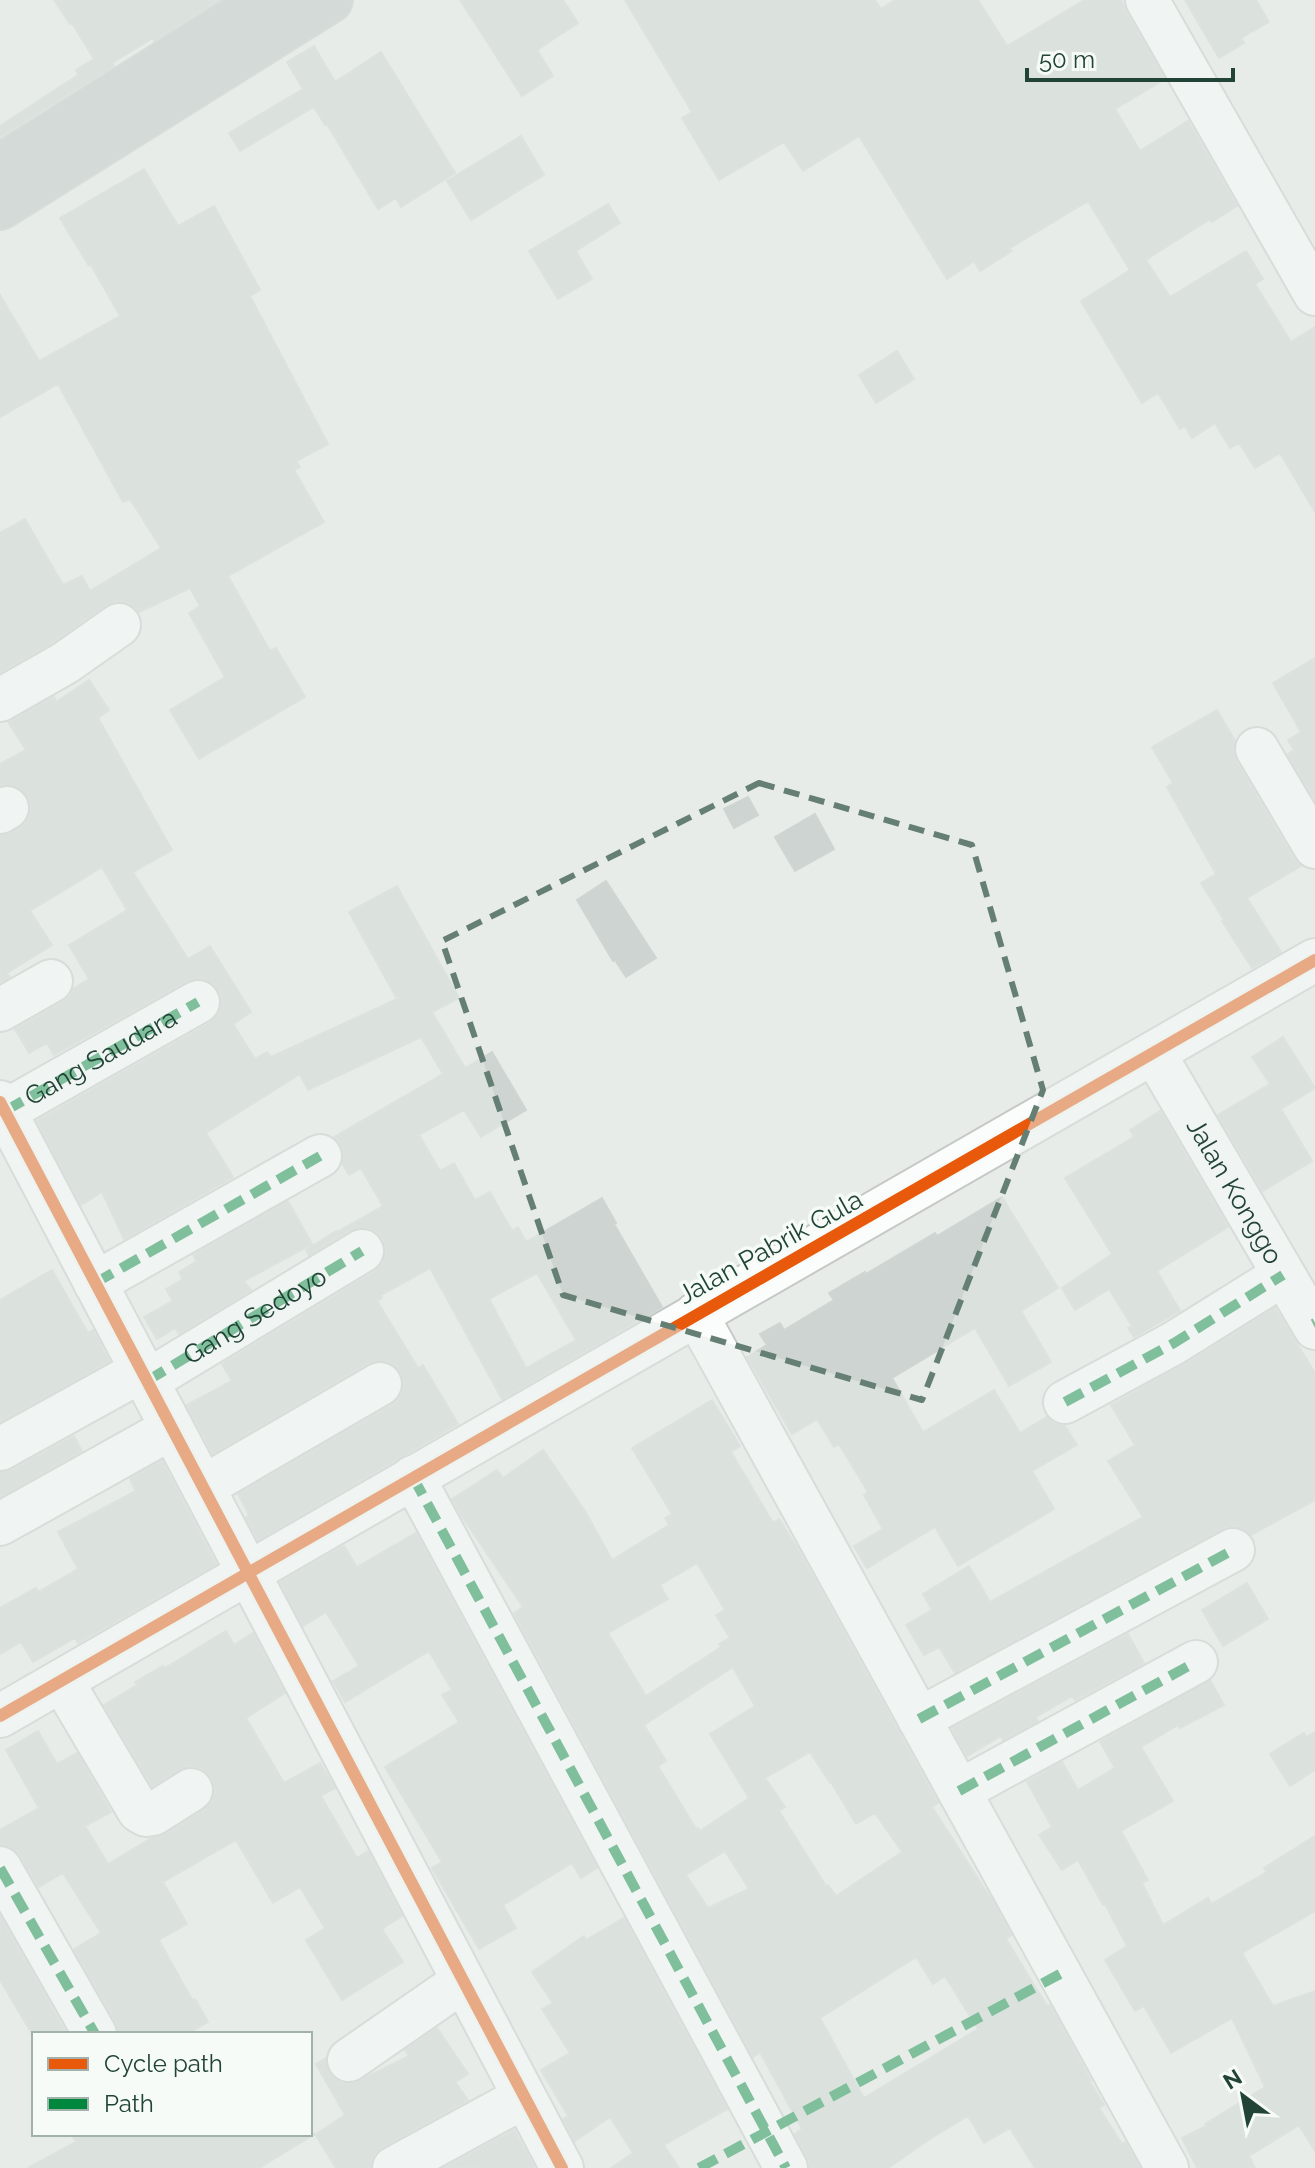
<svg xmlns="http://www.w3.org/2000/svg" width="1315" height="2168" font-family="Raleway,sans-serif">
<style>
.building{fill:#cdd4d1;stroke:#cfd5d2;stroke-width:2;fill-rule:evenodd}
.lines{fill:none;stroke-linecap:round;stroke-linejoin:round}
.minor-casing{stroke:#c4c9c6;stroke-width:46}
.highway-casing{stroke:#c1cbc7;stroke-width:48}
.minor{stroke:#fbfcfc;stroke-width:42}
.highway{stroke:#bbc4c1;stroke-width:44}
.quiet{stroke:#00873e;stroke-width:10;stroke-dasharray:20 10;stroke-linecap:butt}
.cycleway-casing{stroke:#f6fbf8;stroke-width:17}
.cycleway{stroke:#e8590c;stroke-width:12}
.marked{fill:none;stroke:#667f75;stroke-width:6;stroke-dasharray:16 10;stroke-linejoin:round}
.labels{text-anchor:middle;stroke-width:7;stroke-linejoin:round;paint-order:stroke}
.street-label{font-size:26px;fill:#214437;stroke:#f6fbf8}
</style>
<rect width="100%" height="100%" fill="#e7ece9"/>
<!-- building -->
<path class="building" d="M54,0H219L154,41L153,38L112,63L114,66L0,137V126L78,75L76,70L94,59L72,23L70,24Z
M460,0H563L578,23L537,50L553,76L522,96Z
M625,0H875L881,9L895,0H978L1007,46L1085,0H1121L1126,12L1165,79L1115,109L1140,151L1188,121L1237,206L1212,222L1210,219L1130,270L1088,201L1010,248L1012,251L980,271L974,261L947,279L859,136L803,171L784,142L719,180L682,118L692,112Z
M1185,0H1256L1269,22L1241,38L1244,43L1219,58Z
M314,46L335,82L381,52L455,173L401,207L396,198L378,209L327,124L325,125L314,107L240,151L229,133L303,89L287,62Z
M521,136L544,175L471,220L447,181Z
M144,169L178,226L214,206L260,290L250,296L328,444L296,461L300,467L294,470L324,522L228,576L270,651L276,648L305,697L199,759L170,710L225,677L189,613L200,606L190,588L139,612L128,603L118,601L106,605L52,643L0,672V533L25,519L63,585L82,576L90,591L161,548L130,499L123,502L58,384L0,417V295L39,361L120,316L91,265L89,266L60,218Z
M608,204L620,223L576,251L592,279L558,299L529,251Z
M1246,251L1263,279L1255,284L1291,342L1315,327V512L1280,453L1255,468L1239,443L1230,448L1215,423L1192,438L1185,426L1180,429L1158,393L1142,403L1081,301L1146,260L1170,297Z
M897,351L914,379L876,403L859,375Z
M1315,658V800L1288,754L1294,750L1288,740L1301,732L1273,683Z
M89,680L109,710L98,718L172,850L133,872L188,959L210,946L251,1012L233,1024L255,1059L267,1052L271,1057L397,999L349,912L397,886L459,998L432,1012L465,1068L492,1052L526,1110L481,1137L464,1110L419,1135L440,1171L454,1163L475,1200L490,1192L512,1231L518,1227L526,1242L602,1198L616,1223L614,1224L662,1307L502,1399L430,1268L381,1295L382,1298L377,1301L418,1368L423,1365L458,1424L258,1540L246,1517L249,1515L238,1494L392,1405L401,1395L404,1383L401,1373L391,1363L379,1360L368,1363L213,1454L187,1405L232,1381L222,1364L374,1272L383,1263L386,1251L383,1239L374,1230L362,1227L350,1230L309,1255L306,1250L336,1231L337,1232L383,1206L361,1168L349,1175L342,1163L344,1155L341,1145L334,1137L443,1074L421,1037L308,1090L300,1074L206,1133L233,1177L124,1239L102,1192L81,1205L37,1121L210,1023L218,1015L222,1003L219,991L211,982L199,978L187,981L54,1055L47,1043L29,1053L15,1029L63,1002L71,994L73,989L89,979L69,945L127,910L102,867L30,911L52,945L7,973L10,977L0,982V836L20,828L27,821L31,809L28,797L20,788L8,784L0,786V764L26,750L8,722L54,697L56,702ZM537,1273L576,1340L526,1368L489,1299Z
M1217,710L1235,741L1233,750L1236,761L1294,859L1301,866L1247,898L1281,952L1252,968L1222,921L1224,920L1201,883L1216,874L1167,787L1173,783L1152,747Z
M748,797L758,815L734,828L724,809Z
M815,814L834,849L795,871L775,837Z
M606,881L656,958L626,977L615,960L613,961L577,900Z
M1283,1037L1315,1088L1281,1109L1312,1161L1263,1191L1218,1115L1270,1084L1252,1057Z
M1160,1111L1228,1227L1157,1271L1180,1311L1134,1337L1128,1328L1132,1326L1109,1289L1075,1310L1062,1288L1112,1254L1065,1178L1134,1137L1130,1130Z
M1002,1197L1058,1288L1021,1311L1051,1362L1009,1386L975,1328L892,1378L923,1432L994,1390L1020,1433L1047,1417L1053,1423L1065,1426L1077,1445L1032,1471L1054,1509L958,1566L935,1527L867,1568L854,1546L883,1529L864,1495L868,1492L839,1444L834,1447L817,1419L792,1434L747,1357L767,1345L760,1334L780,1323L784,1330L834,1300L829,1293L865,1272L866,1274L935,1233L937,1236Z
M288,1201L312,1244L244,1281L251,1290L179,1334L175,1328L157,1339L144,1317L173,1301L166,1289L183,1279L179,1272L197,1261L193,1255Z
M52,1270L88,1333L93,1330L109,1361L0,1422V1300Z
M1275,1308L1315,1373V1500L1251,1535L1245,1529L1234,1526L1222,1529L955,1673L939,1647L924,1655L906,1625L932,1610L923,1594L969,1566L990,1602L1143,1517L1108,1461L1135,1445L1111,1405L1187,1363Z
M712,1400L740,1446L731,1452L773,1523L779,1519L798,1549L938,1803L932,1807L993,1902L1011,1935L1006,1939L1047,2006L1050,2005L1091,2081L1090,2082L1104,2105L1099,2108L1122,2144L1125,2142L1140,2168H1035L1010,2128L984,2143L968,2116L933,2137L888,2168H810L807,2157L795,2134L802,2129L760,2052L753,2057L514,1613L523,1607L461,1515L452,1499L497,1470L503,1478L543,1450L585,1511L612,1560L669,1525L665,1518L672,1514L632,1448ZM697,1563L725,1610L716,1615L730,1638L719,1644L721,1647L646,1696L608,1633L668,1599L660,1585ZM733,1667L755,1706L710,1734L749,1798L700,1831L698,1828L696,1829L658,1766L666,1761L644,1725ZM810,1752L830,1783L831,1782L856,1824L875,1813L902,1852L836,1896L828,1885L826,1886L779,1811L785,1807L765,1778ZM725,1851L749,1889L708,1908L686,1875ZM916,1957L933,1984L945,1976L978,2029L864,2098L820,2018Z
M74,1436L82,1451L0,1497V1473L12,1470Z
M162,1461L216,1564L78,1643L75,1638L33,1662L21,1642L0,1654V1608L36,1588L38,1592L78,1569L58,1532L136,1491L130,1479Z
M416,1533L597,1868L581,1878L572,1863L503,1905L516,1928L479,1949L432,1868L442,1862L385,1767L459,1722L442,1695L452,1690L429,1651L345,1702L333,1681L359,1666L326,1612L303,1626L280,1582L344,1546L357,1567Z
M1247,1583L1268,1619L1223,1646L1202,1610Z
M226,1631L234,1645L253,1633L285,1693L246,1718L284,1783L320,1763L335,1788L321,1796L357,1858L368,1851L402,1916L382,1929L403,1962L342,2000L306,1940L325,1928L300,1887L273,1903L236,1840L163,1882L187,1924L159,1940L192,2000L195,1999L208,2022L187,2034H119L116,2022L74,1949L101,1933L63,1873L39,1887L20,1855L11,1847L0,1844V1830L39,1808L6,1750L38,1731L57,1764L77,1753L111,1812L85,1826L108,1864L150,1839L166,1834L204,1810L212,1802L215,1790L212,1778L201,1768L189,1766L178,1770L152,1786L104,1705L137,1685L135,1682L163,1666L165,1668Z
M1128,1634L1144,1663L1075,1700L1072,1696L1036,1717L1038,1721L1003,1740L1001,1736L967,1756L952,1728Z
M1210,1680L1224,1705L1180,1728L1178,1725L1141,1747L1173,1801L1121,1831L1148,1880L1142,1883L1163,1925L1208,1898L1211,1904L1267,1872L1264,1868L1315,1836V1911L1242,1953L1273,2006L1315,1991V2151L1299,2125L1249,2156L1255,2168H1197L1182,2138L1206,2126L1205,2124L1265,2087L1232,2018L1171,2053L1144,2006L1135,2011L1105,1960L1127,1946L1105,1904L1103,1905L1078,1860L1062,1870L1039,1835L1052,1827L1027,1782L1062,1762L1078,1790L1115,1768L1100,1742Z
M1315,1732V1770L1290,1786L1270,1754L1304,1733L1306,1737Z
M0,1916L67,2034H32L0,1980Z
M624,1918L727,2109L664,2145L679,2168H611L633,2153L610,2117L575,2141L563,2119L568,2116L541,2070L570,2053L542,2009L553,2003L532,1972L584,1936L586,1940Z
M437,2028L468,2074L455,2082L468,2100L382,2147L373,2156L370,2168H336L315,2134L259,2168H28L76,2142L71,2134H316L345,2115L316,2064L326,2058L330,2074L340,2082L352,2084L409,2056L405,2050Z
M514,2130L535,2168L446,2167Z"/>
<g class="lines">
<defs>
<g id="minor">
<path d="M1147,0L1315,294"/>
<path d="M0,700L65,663L119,625"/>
<path d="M1257,749L1315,847"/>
<path d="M0,812L7,808"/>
<path d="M0,1010L51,981"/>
<path id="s1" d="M1154,1053L1315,1328"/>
<path d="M0,1102L562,2168"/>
<path id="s2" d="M5,1111L198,1002"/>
<path d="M95,1283L320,1156"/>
<path d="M696,1314L1167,2168"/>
<path d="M147,1381L362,1251"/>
<path d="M1065,1402L1174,1343L1283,1275"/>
<path d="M0,1449L141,1371"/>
<path d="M413,1477L786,2168"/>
<path d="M203,1487L380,1384"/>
<path d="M0,1524L172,1428"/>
<path d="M62,1681L139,1811L146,1815L153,1814L191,1790"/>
<path d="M0,1716C438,1463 876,1212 1315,960"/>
<path d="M919,1719L1233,1550"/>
<path d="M959,1791L1196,1662"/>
<path d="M0,1868L95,2034"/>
<path d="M349,2060L463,1981"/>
<path d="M394,2168L524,2097"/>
</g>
<path id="highway" d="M0,167L266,0
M0,207L330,0"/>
</defs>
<!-- minor casing -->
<use href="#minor" class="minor-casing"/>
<!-- highway casing -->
<use href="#highway" class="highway-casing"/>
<!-- minor -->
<use href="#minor" class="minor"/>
<!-- highway -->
<use href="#highway" class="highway"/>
<!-- quiet -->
<g class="quiet">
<path d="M5,1111L198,1002"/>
<path d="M95,1283L320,1156"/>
<path d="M1313,1324L1315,1323"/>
<path id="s3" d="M147,1381L362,1251"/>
<path d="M1065,1402L1174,1343L1283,1275"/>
<path d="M413,1477L786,2168"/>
<path d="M919,1719L1233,1550"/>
<path d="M959,1791L1196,1662"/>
<path d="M0,1868L95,2034"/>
<path d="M699,2168L1060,1974"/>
</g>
<defs>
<path id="cycleway" d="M0,1102L562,2168
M0,1716C438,1463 876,1212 1315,960"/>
</defs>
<!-- cycleway casing -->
<use href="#cycleway" class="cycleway-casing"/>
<!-- cycleway -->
<use href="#cycleway" class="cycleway"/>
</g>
<!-- marked area -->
<path d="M0 0H1315V2168H0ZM759,783L972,845L1043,1090L922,1400L563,1295L442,941Z" fill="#e7ece9" fill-opacity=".55" fill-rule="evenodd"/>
<path class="marked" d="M759,783L972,845L1043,1090L922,1400L563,1295L442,941Z"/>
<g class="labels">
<!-- street labels -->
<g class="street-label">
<text dy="9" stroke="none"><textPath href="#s2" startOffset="110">Gang Saudara</textPath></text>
<text dy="9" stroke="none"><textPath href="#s1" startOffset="160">Jalan Konggo</textPath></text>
<text transform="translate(770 1247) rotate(-29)" y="9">Jalan Pabrik Gula</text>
<text dy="9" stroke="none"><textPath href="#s3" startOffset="126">Gang Sedoyo</textPath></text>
</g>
</g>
<!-- legend -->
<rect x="32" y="2032" width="280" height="104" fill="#f6fbf8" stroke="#a1b2ab" stroke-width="2"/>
<rect x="48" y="2058" width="40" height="12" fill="#e8590c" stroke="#a1b2ab" stroke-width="2"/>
<text x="104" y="2072" font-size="24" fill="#214437">Cycle path</text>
<rect x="48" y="2098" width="40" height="12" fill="#00873e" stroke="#a1b2ab" stroke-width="2"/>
<text x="104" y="2112" font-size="24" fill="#214437">Path</text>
<!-- north arrow -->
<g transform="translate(1243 2096) rotate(328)" stroke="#f6fbf8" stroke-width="6" paint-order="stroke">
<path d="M0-6L14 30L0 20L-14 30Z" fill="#214437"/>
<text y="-12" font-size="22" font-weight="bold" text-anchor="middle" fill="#214437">N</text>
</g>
<!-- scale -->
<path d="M1027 68v12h206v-12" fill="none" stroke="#214437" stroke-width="4"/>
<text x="1039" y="68" font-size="24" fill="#214437" stroke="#f6fbf8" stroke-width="6" paint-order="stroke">50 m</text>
</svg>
